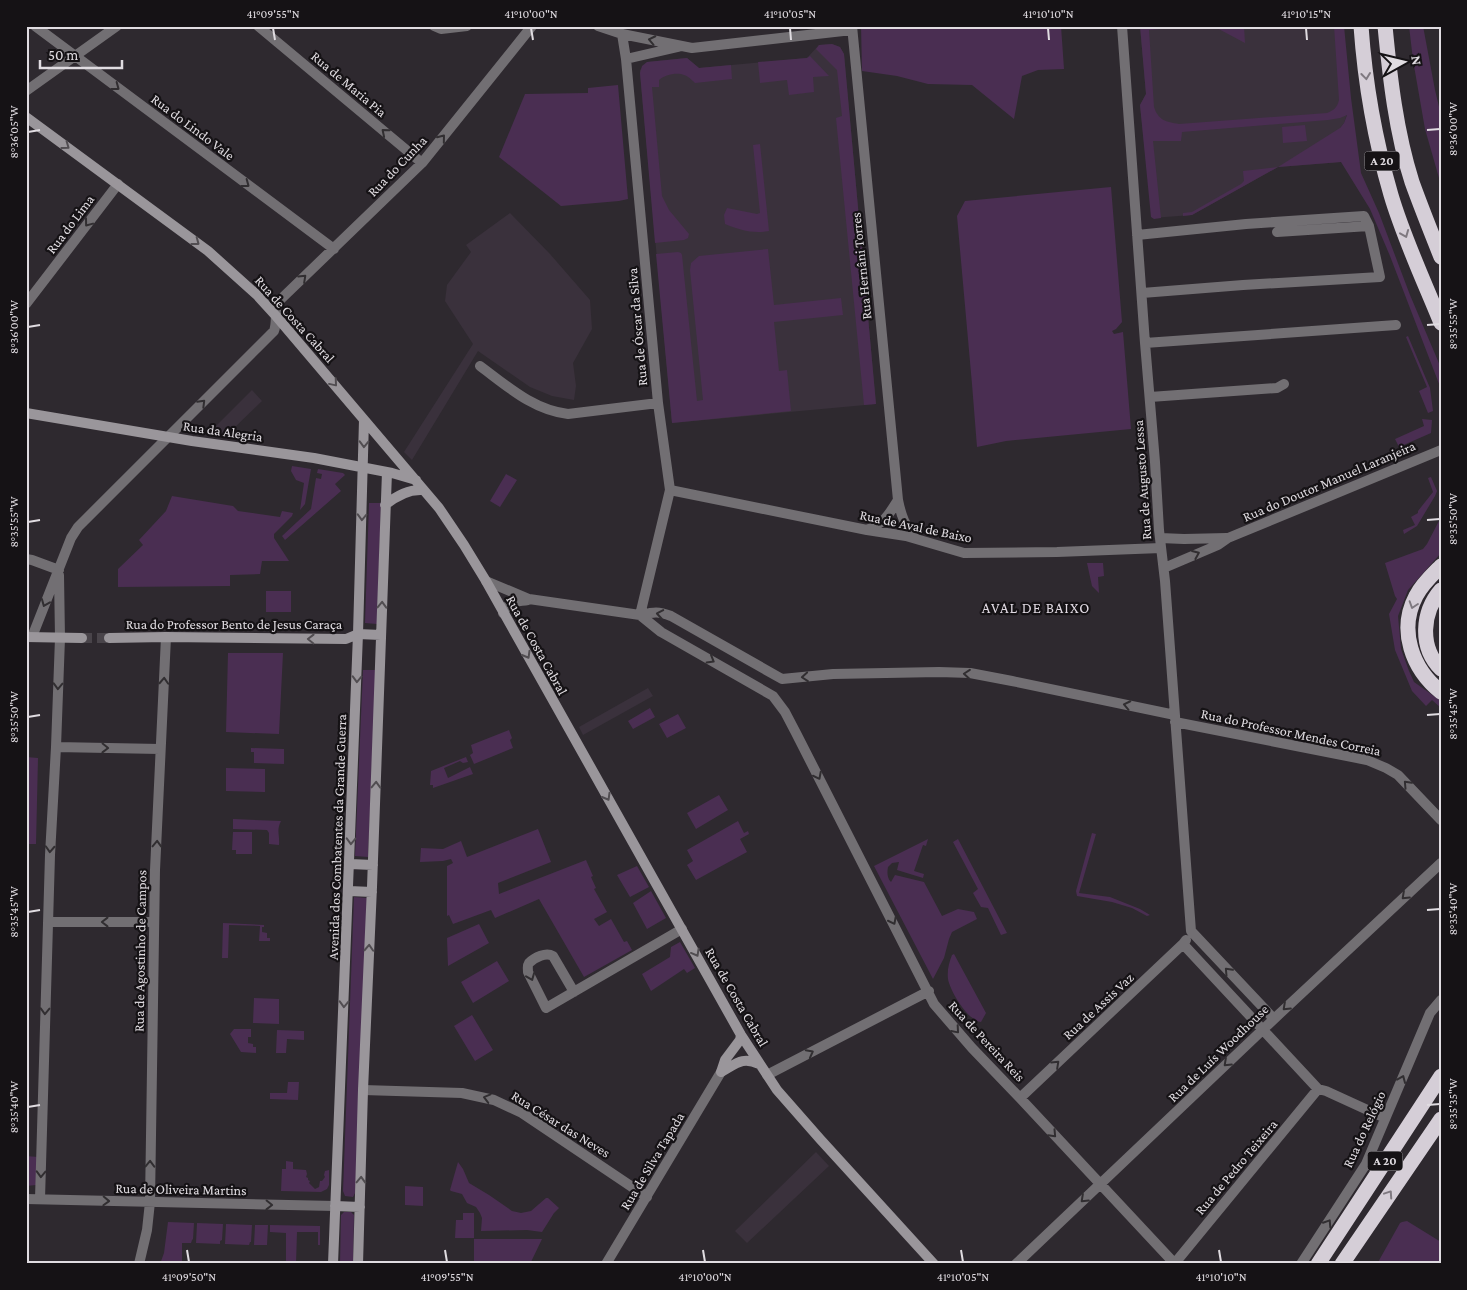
<svg xmlns="http://www.w3.org/2000/svg" width="1467" height="1290" font-family="'Crimson Pro',serif">
<style>
.built{fill:#3a313c}
.green{fill:#4a2e52}
.lines{fill:none;stroke-linecap:round;stroke-linejoin:round}
.secondary-tunnel{stroke:#49444a;stroke-width:10;stroke-dasharray:10 5;stroke-linecap:butt}
.street{stroke:#726f73;stroke-width:10}
.secondary{stroke:#9a969b;stroke-width:10}
.highway{stroke:#d5ced7;stroke-width:15}
.oneway{stroke:#312e31}
.oneway2{stroke:#7f7980}
.oneway3{stroke:#514d51}
.ticks{fill:none;stroke:#e0dce1;stroke-width:2}
.labels{text-anchor:middle;stroke-width:4.5;stroke-linejoin:round;paint-order:stroke}
.shield{fill:#151215;stroke:#a39fa4;stroke-width:1}
.shield-label{font-size:12px;font-weight:bold;fill:#e0dce1}
.street-label{font-size:14px;fill:#e0dce1;stroke:#151215}
.neighbourhood-label{font-size:15px;letter-spacing:1px;fill:#dfd8e1;stroke:#151215}
.neatline{fill:none;stroke:#e0dce1;stroke-width:2}
.ticks-label{font-size:12px;text-anchor:middle;fill:#e0dce1}
</style>
<rect width="100%" height="100%" fill="#2e292f"/>
<!-- built -->
<path class="built" d="M1140,26H1339L1347,114L1344,123L1340,128L1341,162L1278,167L1192,215L1152,218L1140,105L1146,94Z
M832,44L840,47L844,54L876,404L672,423L640,73V70L647,62L687,58L699,68L807,58L819,45Z
M510,213L550,254L590,300L592,329L573,363L576,386L574,400L552,396L530,387L478,351L412,460L404,452L473,344L445,301L447,285L471,252L466,245Z
M252,390L262,401L232,430V435L212,432L213,429Z
M648,688L653,696L583,735L579,727Z
M816,1152L829,1166L747,1243L735,1231Z"/>
<!-- green -->
<path class="green" d="M861,26H1061L1064,69L1038,70L1022,76L1014,119L972,85L928,84L897,76L862,71Z
M1140,26H1194L1149,30L1154,107C1158,120 1166,122 1179,124L1327,113C1334,110 1337,108 1339,100L1334,26H1344L1351,98L1361,173L1379,213L1410,295L1441,368V389L1390,256L1370,209L1341,162L1278,167L1192,215L1183,216V213L1192,212L1241,184L1244,181L1243,171L1278,167L1340,128L1344,123L1347,115L1340,118L1328,120L1182,132L1181,141H1153L1161,218L1154,219L1151,217L1140,105L1146,94Z
M1213,26H1244L1245,43Z
M1409,26H1423L1435,90L1441,115V185L1425,129L1413,60Z
M832,44L840,47L844,54L876,404L864,405L836,118L842,116L837,70L816,49L819,45Z
M810,56L829,76L813,77L814,92L789,95L787,80L760,83L758,62L807,58Z
M687,58L699,68L731,65L732,79L695,83C692,80 688,76 684,75C677,72 664,75 659,80V87H652L662,196L669,210L689,234L688,238L684,240L655,243L640,73L642,66L647,62Z
M618,85L628,199L619,201L561,206L499,157L525,94L588,93V88Z
M1305,125L1307,141L1283,143L1282,127Z
M760,144L769,231C753,234 740,230 725,224L724,215L727,208L757,214L760,213L753,145Z
M1111,187L1122,322L1116,329L1112,331L1114,334L1123,332L1131,429L1006,441L977,447L972,384L957,216L965,201Z
M768,249L774,305L841,298L843,315L774,322L779,371L787,370L791,411L672,423L656,254L678,252L681,253L682,255L697,401L703,400L690,270L691,263L699,256Z
M1408,336L1430,388L1433,411L1428,413L1419,391L1427,387L1406,337Z
M1422,419L1432,420L1431,433L1399,447L1395,439L1424,426Z
M292,466L311,469L305,504L300,510L304,483L296,480L291,471Z
M318,469L343,473L345,475L335,484L341,491L285,540L282,536L311,509L316,478L321,479L322,474L317,473Z
M506,474L517,480L500,507L490,501Z
M1431,477L1437,491L1435,496L1417,526L1404,534L1403,530L1415,525L1411,517L1418,513V511L1433,492L1428,478Z
M172,496L233,506L238,511L280,517L282,511L293,513L292,516L274,534V538L289,561H262L260,574L230,575V586L118,587V569L143,545L139,540L166,511Z
M369,503H381L377,624L365,623Z
M1441,517V553L1408,590L1398,616L1401,649L1409,671L1414,682L1441,701V708L1432,700L1426,706L1412,691L1395,650L1389,614L1397,599L1395,596L1385,563L1423,549L1427,544Z
M1087,563H1103L1104,576L1098,577L1099,593L1092,586Z
M266,591H291V612H266Z
M228,653H283L279,734L226,732Z
M363,670H376L368,857L355,856Z
M650,708L655,717L633,729L628,721Z
M678,714L686,728L667,738L659,724Z
M509,730L512,738L510,740L513,748L474,764L470,755L473,753L471,745Z
M251,748L284,749V764L254,763V752H251Z
M26,757L38,758L36,844H26Z
M466,757L468,762L463,763L460,761L444,768L448,778L470,767L473,774L433,788V785H430L431,771Z
M226,768L265,769V792L226,791Z
M719,795L728,810L696,829L687,813Z
M233,819L281,821C276,831 280,835 279,845L269,844V833L267,830L233,829Z
M738,821L744,833L748,831L749,834L740,839L747,852L696,880L687,865L693,861L687,850Z
M538,829L551,862L498,883L499,894L586,860L593,876L591,877L596,888L594,889L607,912L594,919L599,926L611,919L624,942L627,941L632,950L584,977L539,899L495,918L491,910L453,924L449,915L447,916V866L453,863L451,859L443,861L420,862L421,848L443,849L461,841L467,857Z
M233,832H252V854H236V850H232Z
M1092,833L1096,834L1079,893L1110,897L1140,909L1150,915L1147,916L1132,908L1112,902L1077,896L1076,891Z
M928,839L926,846L923,845L914,871L924,874L923,878L897,870L899,862L892,863L888,867C887,872 887,878 891,882L895,875L924,882L942,916L958,909L974,912L977,919L952,932L949,939L944,958L933,979L874,866Z
M958,839L1007,933L1001,935L988,908L981,907L973,893L978,889L953,842Z
M637,866L649,887L630,897L617,875Z
M651,891L666,918L647,929L633,903Z
M354,897L367,898L356,1191L353,1197L345,1196L343,1191Z
M223,923L264,925V927H262V932L267,933V938H270V941H259L260,926L229,925L228,958H222Z
M479,924L489,943L448,966L447,938Z
M680,942L695,968L687,973L684,969L651,991L642,974L670,957L671,947Z
M954,954L986,1013L981,1022C968,1021 950,991 948,979C947,970 949,963 952,955Z
M497,961L509,981L473,1003L461,982Z
M254,998L279,999V1024L253,1023Z
M472,1015L493,1050L475,1061L454,1026Z
M234,1029H251V1037H248V1043L253,1044V1047H256V1053L241,1052L230,1034Z
M277,1030L304,1031V1040L287,1039L286,1053H276Z
M288,1082H299L298,1100L270,1099V1093H287Z
M26,1156L38,1157L36,1185L26,1186Z
M286,1161L293,1162V1169L306,1170L307,1174L306,1177L308,1178V1180L310,1181L309,1183L315,1189L319,1187L320,1181H322L325,1177L324,1175L325,1171L329,1170V1185L327,1189L321,1192L281,1191L282,1169H286Z
M458,1162L463,1169L469,1183L489,1195L512,1211L521,1213L531,1211L546,1198H548L559,1208L554,1213L542,1232L527,1230L481,1231L482,1218L480,1213L476,1207L467,1203L462,1194L451,1191L450,1190Z
M405,1186L423,1187V1206L405,1205Z
M344,1212H351L354,1215L353,1264H340L341,1215Z
M463,1213H474V1238H455L456,1220H463Z
M1407,1221L1441,1242V1264H1377L1400,1223L1402,1222Z
M168,1222L194,1223L193,1239L192,1240L191,1243H182V1264H160L164,1253Z
M197,1223L223,1224L222,1240L220,1241V1244L196,1243Z
M226,1224L252,1225L251,1242H250L249,1245L225,1244Z
M255,1225H268L267,1245H254Z
M270,1225L320,1226V1245H318V1232H297L296,1264H286V1233L270,1232Z
M474,1239H542L530,1264H474Z"/>
<g class="lines">
<!-- secondary-tunnel -->
<path class="secondary-tunnel" d="M82,638H109"/>
<!-- street -->
<path class="street" d="M35,26L334,249
M258,26L422,163
M434,26L441,29L467,26
M598,26L622,34L692,48L852,30
M852,26L898,500C901,515 905,526 915,538
M1122,26L1145,343L1155,462L1159,530L1165,581L1191,931
M622,34L626,59L658,403L670,490L640,615L661,632L773,696L785,712L796,733L934,1004L972,1048L1020,1098L1175,1264
M626,59L678,47
M26,91L117,26
M1137,235L1246,224L1364,216L1369,226
M1142,293L1243,285L1380,277L1369,226L1277,232
M26,304L118,184
M1145,343L1396,325
M480,366C507,386 533,410 568,414L658,403
M1150,397L1277,388L1284,384
M670,490L867,530L906,536L964,553L1057,552L1161,548
M867,530C885,522 888,516 898,500
M1160,538L1184,539L1227,538
M26,559L32,560L59,570
M1164,568L1218,545L1228,538L1441,450
M486,581L529,599L640,615C654,612 658,611 671,616L782,679L833,674L939,672L970,673L1012,681L1175,715
M503,613C510,600 515,602 528,600
M32,637L71,538L78,527L274,331C278,321 273,309 280,300L422,163L532,26
M1175,722L1367,760L1386,768L1398,775L1441,820
M56,747L160,749
M48,922H154
M1191,931L1274,1019
M1183,944L1318,1089L1326,1091L1385,1118
M574,992L553,956C546,952 535,957 529,963C527,966 528,968 528,972L546,1008L682,929
M767,1075L929,991
M363,1090L462,1093L494,1100L522,1113L647,1197
M1020,1098L1183,944L1186,940
M26,1199L335,1206
M40,1199L50,855L56,747L60,638L59,575
M1175,1263L1318,1089
M139,1264L147,1230L150,1202L155,870L166,637
M606,1264L721,1072
M1016,1264L1274,1019L1441,863
M1301,1264L1366,1164L1430,1013L1441,1000"/>
<!-- secondary -->
<path class="secondary" d="M26,117L208,251L257,295L276,316L439,508L464,545L486,581L741,1035L777,1090L820,1139L934,1264
M26,413L192,441L314,458L392,473L416,480
M385,505C396,496 409,489 423,490
M26,637L82,638
M109,638L166,637L346,639L358,634L381,635
M350,864L373,865
M349,891L372,892
M721,1072L725,1060L740,1040L741,1035
M721,1072C736,1064 742,1056 759,1064
M335,1206L360,1207
M333,1264L358,634L364,420
M358,1264L363,1090L372,887L387,472"/>
<!-- highway -->
<path class="highway" d="M1361,26C1365,83 1375,140 1391,195C1404,239 1424,281 1441,323
M1385,26C1390,78 1396,132 1412,182C1421,207 1431,232 1441,257
M1441,566C1432,575 1422,584 1416,596C1398,630 1412,669 1441,692
M1441,590C1422,612 1419,647 1441,669
M1318,1264L1441,1076
M1342,1264L1441,1119"/>
</g>
<!-- one-way arrows -->
<defs><path id="oneway-chevron" d="M-2-3.5L2.5 0L-2 3.5" fill="none" stroke-width="1.6" stroke-linecap="round" stroke-linejoin="round" transform="scale(1.25)"/></defs>
<g class="oneway">
<use href="#oneway-chevron" transform="translate(652 40) rotate(-168)"/>
<use href="#oneway-chevron" transform="translate(116 87) rotate(37)"/>
<use href="#oneway-chevron" transform="translate(385 132) rotate(-140)"/>
<use href="#oneway-chevron" transform="translate(442 138) rotate(-51)"/>
<use href="#oneway-chevron" transform="translate(246 184) rotate(37)"/>
<use href="#oneway-chevron" transform="translate(88 223) rotate(127)"/>
<use href="#oneway-chevron" transform="translate(303 278) rotate(-43)"/>
<use href="#oneway-chevron" transform="translate(202 403) rotate(-45)"/>
<use href="#oneway-chevron" transform="translate(1196 554) rotate(-23)"/>
<use href="#oneway-chevron" transform="translate(45 603) rotate(112)"/>
<use href="#oneway-chevron" transform="translate(660 614) rotate(-170)"/>
<use href="#oneway-chevron" transform="translate(711 660) rotate(30)"/>
<use href="#oneway-chevron" transform="translate(967 674) rotate(-175)"/>
<use href="#oneway-chevron" transform="translate(805 677) rotate(175)"/>
<use href="#oneway-chevron" transform="translate(164 681) rotate(-87)"/>
<use href="#oneway-chevron" transform="translate(58 686) rotate(92)"/>
<use href="#oneway-chevron" transform="translate(1127 705) rotate(-168)"/>
<use href="#oneway-chevron" transform="translate(105 748) rotate(1)"/>
<use href="#oneway-chevron" transform="translate(818 776) rotate(63)"/>
<use href="#oneway-chevron" transform="translate(1407 784) rotate(-133)"/>
<use href="#oneway-chevron" transform="translate(157 844) rotate(-88)"/>
<use href="#oneway-chevron" transform="translate(50 849) rotate(93)"/>
<use href="#oneway-chevron" transform="translate(1405 896) rotate(137)"/>
<use href="#oneway-chevron" transform="translate(893 921) rotate(63)"/>
<use href="#oneway-chevron" transform="translate(105 922) rotate(-180)"/>
<use href="#oneway-chevron" transform="translate(1228 971) rotate(-133)"/>
<use href="#oneway-chevron" transform="translate(531 977) rotate(68)"/>
<use href="#oneway-chevron" transform="translate(1286 1007) rotate(137)"/>
<use href="#oneway-chevron" transform="translate(45 1011) rotate(92)"/>
<use href="#oneway-chevron" transform="translate(956 1030) rotate(49)"/>
<use href="#oneway-chevron" transform="translate(810 1053) rotate(-28)"/>
<use href="#oneway-chevron" transform="translate(1227 1063) rotate(137)"/>
<use href="#oneway-chevron" transform="translate(1056 1064) rotate(-43)"/>
<use href="#oneway-chevron" transform="translate(1402 1079) rotate(-67)"/>
<use href="#oneway-chevron" transform="translate(487 1098) rotate(-165)"/>
<use href="#oneway-chevron" transform="translate(1053 1134) rotate(47)"/>
<use href="#oneway-chevron" transform="translate(150 1164) rotate(-89)"/>
<use href="#oneway-chevron" transform="translate(41 1174) rotate(92)"/>
<use href="#oneway-chevron" transform="translate(1084 1199) rotate(137)"/>
<use href="#oneway-chevron" transform="translate(106 1201) rotate(2)"/>
<use href="#oneway-chevron" transform="translate(269 1205) rotate(1)"/>
<use href="#oneway-chevron" transform="translate(1328 1223) rotate(-57)"/>
</g>
<g class="oneway2">
<use href="#oneway-chevron" transform="translate(1366 76) rotate(83)"/>
<use href="#oneway-chevron" transform="translate(1405 234) rotate(68)"/>
<use href="#oneway-chevron" transform="translate(1413 605) rotate(108)"/>
<use href="#oneway-chevron" transform="translate(1389 1194) rotate(-56)"/>
</g>
<g class="oneway3">
<use href="#oneway-chevron" transform="translate(66 146) rotate(36)"/>
<use href="#oneway-chevron" transform="translate(196 242) rotate(37)"/>
<use href="#oneway-chevron" transform="translate(334 383) rotate(50)"/>
<use href="#oneway-chevron" transform="translate(364 444) rotate(91)"/>
<use href="#oneway-chevron" transform="translate(362 517) rotate(92)"/>
<use href="#oneway-chevron" transform="translate(382 605) rotate(-88)"/>
<use href="#oneway-chevron" transform="translate(311 639) rotate(-179)"/>
<use href="#oneway-chevron" transform="translate(527 655) rotate(60)"/>
<use href="#oneway-chevron" transform="translate(357 679) rotate(92)"/>
<use href="#oneway-chevron" transform="translate(376 785) rotate(-88)"/>
<use href="#oneway-chevron" transform="translate(607 797) rotate(60)"/>
<use href="#oneway-chevron" transform="translate(351 841) rotate(92)"/>
<use href="#oneway-chevron" transform="translate(369 948) rotate(-87)"/>
<use href="#oneway-chevron" transform="translate(696 953) rotate(61)"/>
<use href="#oneway-chevron" transform="translate(344 1004) rotate(92)"/>
<use href="#oneway-chevron" transform="translate(361 1180) rotate(-88)"/>
</g>
<!-- ticks -->
<path class="ticks" d="M273,28L275,40M531,28L533,40M790,28L791,40M1048,28L1049,40M1306,28L1307,40M1427,130L1440,129M28,132L40,130M1427,325L1440,324M28,327L40,325M1427,520L1440,519M28,522L40,520M1427,715L1440,714M28,717L40,715M1427,910L1440,909M28,912L40,910M1427,1105L1440,1104M28,1107L40,1105M187,1250L189,1262M445,1250L447,1262M703,1250L705,1262M961,1250L963,1262M1219,1250L1221,1262"/>
<g class="labels">
<!-- shield labels -->
<g class="shield">
<rect x="1364.5" y="151.5" width="35" height="19" rx="4"/>
<rect x="1367.5" y="1151.5" width="35" height="19" rx="4"/>
</g>
<g class="shield-label">
<text x="1382" y="165">A 20</text>
<text x="1385" y="1165">A 20</text>
</g>
<!-- street labels -->
<g class="street-label">
<text transform="translate(349 84) rotate(40)" y="5">Rua de Maria Pia</text>
<text transform="translate(193 127) rotate(37)" y="5">Rua do Lindo Vale</text>
<text transform="translate(397 166) rotate(-46)" y="5">Rua do Cunha</text>
<text transform="translate(70 224) rotate(-53)" y="5">Rua do Lima</text>
<text transform="translate(861 266) rotate(-96)" y="5">Rua Hernâni Torres</text>
<text transform="translate(295 319) rotate(48)" y="5">Rua de Costa Cabral</text>
<text transform="translate(637 327) rotate(-95)" y="5">Rua de Óscar da Silva</text>
<text transform="translate(223 431) rotate(8)" y="5">Rua da Alegria</text>
<text transform="translate(1142 480) rotate(-94)" y="5">Rua de Augusto Lessa</text>
<text transform="translate(1329 481) rotate(-23)" y="5">Rua do Doutor Manuel Laranjeira</text>
<text transform="translate(916 526) rotate(12)" y="5">Rua de Aval de Baixo</text>
<text x="234" y="629">Rua do Professor Bento de Jesus Caraça</text>
<text transform="translate(537 645) rotate(61)" y="5">Rua de Costa Cabral</text>
<text transform="translate(1291 732) rotate(12)" y="5">Rua do Professor Mendes Correia</text>
<text transform="translate(337 837) rotate(-88)" y="5">Avenida dos Combatentes da Grande Guerra</text>
<text transform="translate(140 951) rotate(-89)" y="5">Rua de Agostinho de Campos</text>
<text transform="translate(737 997) rotate(60)" y="5">Rua de Costa Cabral</text>
<text transform="translate(1098 1006) rotate(-43)" y="5">Rua de Assis Vaz</text>
<text transform="translate(987 1041) rotate(47)" y="5">Rua de Pereira Reis</text>
<text transform="translate(1218 1053) rotate(-44)" y="5">Rua de Luís Woodhouse</text>
<text transform="translate(561 1124) rotate(32)" y="5">Rua César das Neves</text>
<text transform="translate(1364 1129) rotate(-65)" y="5">Rua do Relógio</text>
<text transform="translate(652 1161) rotate(-59)" y="5">Rua de Silva Tapada</text>
<text transform="translate(1236 1167) rotate(-50)" y="5">Rua de Pedro Teixeira</text>
<text transform="translate(181 1189) rotate(1)" y="5">Rua de Oliveira Martins</text>
</g>
<!-- neighbourhood labels -->
<g class="neighbourhood-label">
<text x="1036" y="613">AVAL DE BAIXO</text>
</g>
</g>
<!-- border -->
<rect width="1467" height="1290" fill="none" stroke="#151215" stroke-width="55"/>
<!-- north arrow -->
<g transform="translate(1404 62) rotate(82)" stroke="#151215" stroke-width="4" paint-order="stroke">
<path d="M0-4L9 19L0 12L-9 19Z" fill="#e0dce1"/>
<text y="-8" font-size="14" font-weight="bold" text-anchor="middle" fill="#e0dce1">N</text>
</g>
<!-- scale -->
<path d="M40 60v8h82v-8" fill="none" stroke="#e0dce1" stroke-width="2.5"/>
<text x="48" y="60" font-size="15" fill="#e0dce1" stroke="#151215" stroke-width="4" paint-order="stroke">50 m</text>
<rect x="28" y="28" width="1412" height="1234" class="neatline"/>
<g class="ticks-label">
<text x="273" y="18">41°09'55"N</text>
<text x="531" y="18">41°10'00"N</text>
<text x="790" y="18">41°10'05"N</text>
<text x="1048" y="18">41°10'10"N</text>
<text x="1306" y="18">41°10'15"N</text>
<text transform="translate(1453 129) rotate(-90)" y="4">8°36'00"W</text>
<text transform="translate(14 132) rotate(-90)" y="4">8°36'05"W</text>
<text transform="translate(1453 324) rotate(-90)" y="4">8°35'55"W</text>
<text transform="translate(14 327) rotate(-90)" y="4">8°36'00"W</text>
<text transform="translate(1453 519) rotate(-90)" y="4">8°35'50"W</text>
<text transform="translate(14 522) rotate(-90)" y="4">8°35'55"W</text>
<text transform="translate(1453 714) rotate(-90)" y="4">8°35'45"W</text>
<text transform="translate(14 717) rotate(-90)" y="4">8°35'50"W</text>
<text transform="translate(1453 909) rotate(-90)" y="4">8°35'40"W</text>
<text transform="translate(14 912) rotate(-90)" y="4">8°35'45"W</text>
<text transform="translate(1453 1104) rotate(-90)" y="4">8°35'35"W</text>
<text transform="translate(14 1107) rotate(-90)" y="4">8°35'40"W</text>
<text x="189" y="1281">41°09'50"N</text>
<text x="447" y="1281">41°09'55"N</text>
<text x="705" y="1281">41°10'00"N</text>
<text x="963" y="1281">41°10'05"N</text>
<text x="1221" y="1281">41°10'10"N</text>
</g>
</svg>
